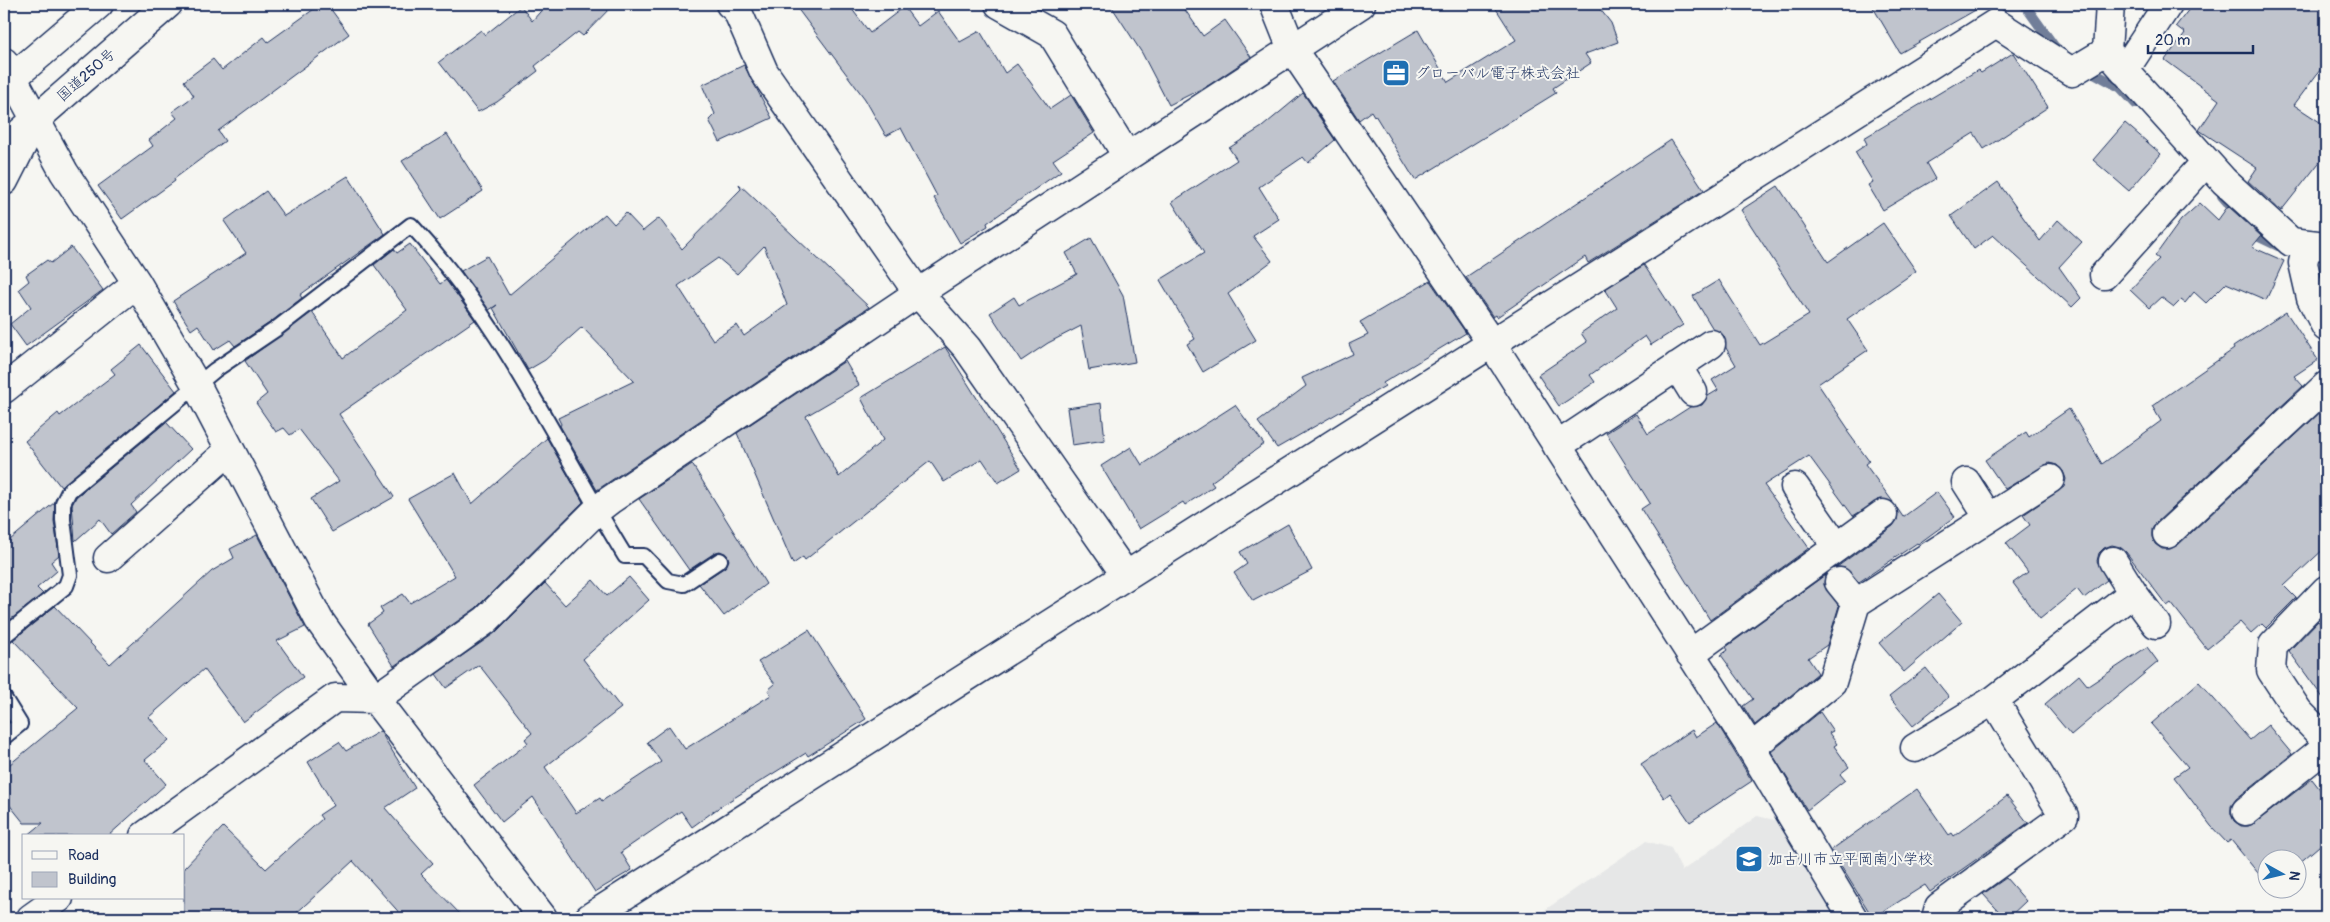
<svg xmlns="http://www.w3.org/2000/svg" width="2330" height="922" font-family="Pangolin,'Klee One',sans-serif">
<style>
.built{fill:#e6e7e7}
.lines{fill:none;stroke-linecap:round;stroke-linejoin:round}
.stream{stroke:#717e99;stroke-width:10}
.building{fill:#c0c4cd;stroke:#1b2f5e;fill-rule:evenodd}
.service-casing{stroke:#1b2f5e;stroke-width:18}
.minor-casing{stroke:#1b2f5e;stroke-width:31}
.trunk-casing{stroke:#1b2f5e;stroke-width:31}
.service{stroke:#f6f6f2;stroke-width:14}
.minor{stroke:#f6f6f2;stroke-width:28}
.trunk{stroke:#f6f6f2;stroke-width:28}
.labels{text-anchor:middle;stroke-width:4;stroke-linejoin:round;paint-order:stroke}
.poi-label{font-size:15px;fill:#1b2f5e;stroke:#f6f6f2;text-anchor:start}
.street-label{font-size:15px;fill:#1b2f5e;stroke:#f6f6f2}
</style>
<rect width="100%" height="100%" fill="#f6f6f2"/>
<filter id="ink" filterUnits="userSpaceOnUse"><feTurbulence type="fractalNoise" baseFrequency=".02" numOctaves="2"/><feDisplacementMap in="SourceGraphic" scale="10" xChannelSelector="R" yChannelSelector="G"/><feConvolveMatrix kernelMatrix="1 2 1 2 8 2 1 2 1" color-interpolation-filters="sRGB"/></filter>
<g filter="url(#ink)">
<!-- built -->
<path class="built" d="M1757,816L1779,821L1836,918H1533L1646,841L1671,848L1682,871Z"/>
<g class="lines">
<!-- stream -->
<path class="stream" d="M2024,4L2054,46L2060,51
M2094,73L2121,88L2136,104
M2222,196L2257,236L2278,246"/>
</g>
<!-- building -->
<path class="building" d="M321,4H327L349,34L218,131L225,141L174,179L175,181L122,219L98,186L153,146L149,140L177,118L172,112L194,96L184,81L213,59L222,70L264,37L268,42Z
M547,4H614L583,36L578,32L535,66L538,71L497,102L478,112L439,62L481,30L485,35L521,6L532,21Z
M794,4H848L870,33L904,7L918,26L938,11L960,42L980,31L1005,73L1017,64L1050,109L1071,95L1094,133L1053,160L1061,171L987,223L988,226L960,243L934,198L937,196L901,128L886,136L865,99Z
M1110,4H1181L1203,36L1225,20L1251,57L1209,85L1169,105L1142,53Z
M1493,4H1596L1611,23L1618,42L1585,54L1591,63L1553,88L1556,93L1415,180L1375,115L1374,116L1371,111L1359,120L1333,81L1418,30L1448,82L1516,40Z
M1871,4H1986L1900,53Z
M2193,4H2326V62L2294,105L2326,126V154L2281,211L2248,181L2257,168L2199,130L2219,100L2165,60L2185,33L2176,26Z
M2013,53L2048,107L1984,149L1974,133L1926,163L1935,179L1883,210L1868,185L1873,182L1855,152L1867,144L1864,138L1978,70L1981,73Z
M744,65L772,118L720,142L709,120L715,114L702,85Z
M1303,93L1335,140L1308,163L1303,157L1259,187L1279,219L1253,236L1272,261L1228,294L1256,340L1203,372L1187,344L1195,339L1160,280L1204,253L1172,202L1237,160L1229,148L1262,127Z
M2125,123L2161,154L2129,191L2093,160Z
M447,134L483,191L440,219L402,161Z
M1671,140L1704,190L1588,263L1585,257L1497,317L1496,315L1493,317L1466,277Z
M348,176L385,234L300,295L302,298L271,322L235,346L230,340L214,350L198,325L191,330L173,301L246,253L224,221L266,191L284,216Z
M1998,182L2040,241L2058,220L2082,242L2059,267L2081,298L2072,307L1993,235L1974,249L1951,216Z
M739,184L869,307L597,490L560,426L561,424L558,418L634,381L582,327L545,360L528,370L493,308L497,305L489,310L461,271L487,256L509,295L605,214L614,224L626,213L643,231L659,218L682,249L741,189ZM764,246L787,305L744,336L737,325L713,340L678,286L718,258L737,274Z
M1778,186L1828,262L1883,223L1916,271L1847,319L1868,350L1818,384L1849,430L1847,431L1869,461L1865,464L1893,502L1881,499L1853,516L1809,456L1764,485L1809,548L1710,620L1641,509L1650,503L1606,433L1636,414L1648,434L1690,407L1702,405L1708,396L1718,390L1712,380L1736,365L1726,348L1724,336L1713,329L1693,296L1719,280L1760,345L1809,315L1741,210Z
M2200,203L2218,220L2228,206L2261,236L2252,247L2284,261L2266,300L2226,283L2206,303L2194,292L2185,303L2181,300L2174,307L2161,297L2149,308L2130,290L2159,259L2155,256L2181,220Z
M1091,238L1123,295L1135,362L1089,370L1081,326L1048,343L1021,361L990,313L1014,297L1019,305L1077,274L1066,253Z
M410,244L440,284L446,280L475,320L339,414L394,497L332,532L311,499L339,481L299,429L290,435L284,428L276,432L256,403L267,394L245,361L312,312L343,358L407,310L374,265L394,249L397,253Z
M71,247L103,290L26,346L10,324L31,307L19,289L29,281L26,275L47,260L51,263Z
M1644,265L1683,325L1651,345L1645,336L1590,375L1595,382L1559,406L1538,375L1587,342L1581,333L1617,308L1605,289Z
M1430,281L1466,333L1383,383L1385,386L1277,448L1258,422L1306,386L1302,378L1353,354L1349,344L1368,335L1360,322Z
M2286,312L2318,360L2294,376L2303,386L2156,523L2152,529V537L2155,544L2162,549H2170L2178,545L2325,408L2326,547L2284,586L2296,598L2266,628L2262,624L2251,634L2240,622L2207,649L2171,603L2167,606L2126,552L2120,547L2112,545L2104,548L2099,553L2097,561L2107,580L2084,598L2077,589L2040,619L2013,583L2028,572L2006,543L2030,525L2023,515L2064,487L2066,479L2063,471L2057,465L2049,463L2005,489L1985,460L2026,432L2029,437L2069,409L2102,464L2161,421L2152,406L2234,349L2233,347Z
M141,345L176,391L61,487L25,441L58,413L60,416L115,374L111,369Z
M945,347L1021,469L998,483L982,459L944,482L930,461L805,560L803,557L793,564L737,433L845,361L859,385L806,416L839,477L883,440L861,398Z
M1101,403L1105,440L1072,445L1067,408Z
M1235,405L1264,444L1211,482L1214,486L1185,505L1183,502L1139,529L1101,466L1131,447L1142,465Z
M166,422L191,449L131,505L136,512L111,534L100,519L75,541L72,505L76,497Z
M547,438L583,502L476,608L394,666L368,624L383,613L380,608L403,594L410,603L455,576L408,499L455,473L472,504Z
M692,464L766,584L724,616L699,584L725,567L729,560L727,555L720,551L716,552L689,570L639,499Z
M1937,492L1955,517L1918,544L1917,543L1859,582L1845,568L1837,567L1893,526L1897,520V508L1903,517Z
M55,502L54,521L59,555L51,562L57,571L37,588L43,594L4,625V545Z
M1288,524L1312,570L1253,601L1234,573L1247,564L1240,552Z
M257,535L305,627L277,641L303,677L243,722L204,669L149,717L169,740L145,760L166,784L108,836H27L43,823H24L4,798V769L78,708L13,640L55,606L110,664L212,571L234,558L230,549Z
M1825,575L1824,585L1839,606L1827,645L1808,658L1818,673L1755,725L1743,706L1753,699L1721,655L1728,650L1726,647Z
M629,577L649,600L583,659L621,708L545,767L576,813L600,798L602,801L661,762L647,742L669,726L685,749L771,695L768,690L775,684L758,662L809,630L866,719L808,756L806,753L721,806L692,827L681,811L621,852L632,870L595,892L533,797L502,822L474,785L528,743L525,739L532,733L479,665L446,688L436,674L495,633L545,583L565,605L593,580L607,596Z
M1938,594L1962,622L1904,672L1879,643Z
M2318,621L2326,630V702L2289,651Z
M2147,647L2158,662L2071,735L2045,704L2079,675L2088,686Z
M1926,668L1949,697L1913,726L1889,697Z
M2199,682L2250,740L2268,725L2292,754L2236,799L2231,806V813L2234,821L2241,826H2248L2255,823L2312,779L2326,797V840L2298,864V857L2295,860H2268L2267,884L2231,840L2227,843L2211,826L2174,777L2188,767L2151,724Z
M1820,712L1833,731L1829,733L1837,744L1834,746L1849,767L1840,774L1845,780L1807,810L1771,752Z
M1717,723L1752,781L1690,822L1670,793L1664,798L1641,764L1692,730L1696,737Z
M380,731L415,788L385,808L433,863L421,874L464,918H404L353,861L291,918H184V868L223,827L266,869L322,819L319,815L334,805L308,762L339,742L346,751Z
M1917,789L1949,835L1952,833L1954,836L2007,796L2028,823L1930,892L1925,885L1873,918L1831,850Z
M2006,878L2026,901L2008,918H2005L1983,894Z"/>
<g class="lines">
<defs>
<path id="service" d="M4,636L66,586L70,575L63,520V503L69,491L215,370L276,329L411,225C501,321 557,445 625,556H644L668,581L684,584L720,560
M4,698L20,724L4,737"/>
<path id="minor" d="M730,4L737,10L764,72L918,293L967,348L1125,574
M999,4L1052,34L1127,156
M1274,4L1292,49L1492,344L1751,748L1853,918
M2110,4L2107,51L2224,181L2291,242L2326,246
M4,62L64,172L137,283L197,386L319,620L375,699L543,918
M2124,71L2168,4
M2307,244L2303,263L2311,298L2326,327
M2104,275L2206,162
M1677,366L1693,392
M4,389L137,283
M1557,446L1711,344
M1966,482L1989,518
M1795,487L1837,547
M2167,534L2326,386
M108,558L230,450
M2113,561L2133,593L2156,624
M1839,582L1856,603
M2326,590L2273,645L2271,670L2298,711L2326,740
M1690,654L1883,514
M1751,748L1832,682L1856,603L2050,479
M1915,748L1994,700L2133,593
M2246,811L2326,747
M144,836L335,698L375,699L486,620L597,510L610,500L918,293L1361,4
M31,918L59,898
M589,918C1057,618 1527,321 1996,23L2072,72L2107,51
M1936,918L1939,907L2064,816L1994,700"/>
<path id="trunk" d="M4,85L99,4
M4,147L168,4
M4,181L30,130"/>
</defs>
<!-- service casing -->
<use href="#service" class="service-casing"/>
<!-- minor casing -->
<use href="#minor" class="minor-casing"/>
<!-- trunk casing -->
<use href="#trunk" class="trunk-casing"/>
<!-- service -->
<use href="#service" class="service"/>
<!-- minor -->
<use href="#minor" class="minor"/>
<!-- trunk -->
<use href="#trunk" class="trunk"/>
</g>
</g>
<!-- icons -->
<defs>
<symbol id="office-square" viewBox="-11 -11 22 22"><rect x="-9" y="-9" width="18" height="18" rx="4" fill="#1f6fb2" stroke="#f6f6f2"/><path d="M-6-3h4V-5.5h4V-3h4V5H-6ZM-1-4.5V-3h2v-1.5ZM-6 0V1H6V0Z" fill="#fff"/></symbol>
<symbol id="school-square" viewBox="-11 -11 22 22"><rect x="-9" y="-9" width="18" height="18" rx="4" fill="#1f6fb2" stroke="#f6f6f2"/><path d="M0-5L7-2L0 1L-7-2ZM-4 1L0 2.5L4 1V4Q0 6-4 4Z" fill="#fff"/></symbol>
</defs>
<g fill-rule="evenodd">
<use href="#office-square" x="1380" y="57" width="32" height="32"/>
<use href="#school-square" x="1733" y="843" width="32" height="32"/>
</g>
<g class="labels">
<!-- poi labels -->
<g class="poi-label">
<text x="1415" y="78">グローバル電子株式会社</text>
<text x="1768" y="864">加古川市立平岡南小学校</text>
</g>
<!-- street labels -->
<g class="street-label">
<text transform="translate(86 75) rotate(-41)" y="5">国道250号</text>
</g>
</g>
<!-- margin -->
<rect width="2330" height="922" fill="none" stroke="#f6f6f2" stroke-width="20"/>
<rect x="10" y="10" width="2310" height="902" fill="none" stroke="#1b2f5e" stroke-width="2" filter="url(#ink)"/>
<!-- legend -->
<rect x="22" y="834" width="162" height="65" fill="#f6f6f2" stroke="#9ea6b7"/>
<rect x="32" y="851" width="25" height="8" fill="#f6f6f2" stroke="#9ea6b7"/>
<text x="68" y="860" font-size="15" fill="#1b2f5e">Road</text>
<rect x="32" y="872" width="25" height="15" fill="#c0c4cd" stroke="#9ea6b7"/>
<text x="68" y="884" font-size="15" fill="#1b2f5e">Building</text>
<!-- north arrow -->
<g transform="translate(2282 874) rotate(98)"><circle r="24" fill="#f6f6f2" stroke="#9ea6b7"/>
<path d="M0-4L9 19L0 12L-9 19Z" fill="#1f6fb2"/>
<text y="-8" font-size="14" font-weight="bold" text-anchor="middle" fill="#1b2f5e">N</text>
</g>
<!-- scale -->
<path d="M2148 45v8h105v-8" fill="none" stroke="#1b2f5e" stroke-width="2.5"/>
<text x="2155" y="45" font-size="15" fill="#1b2f5e" stroke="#f6f6f2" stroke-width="4" paint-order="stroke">20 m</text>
</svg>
